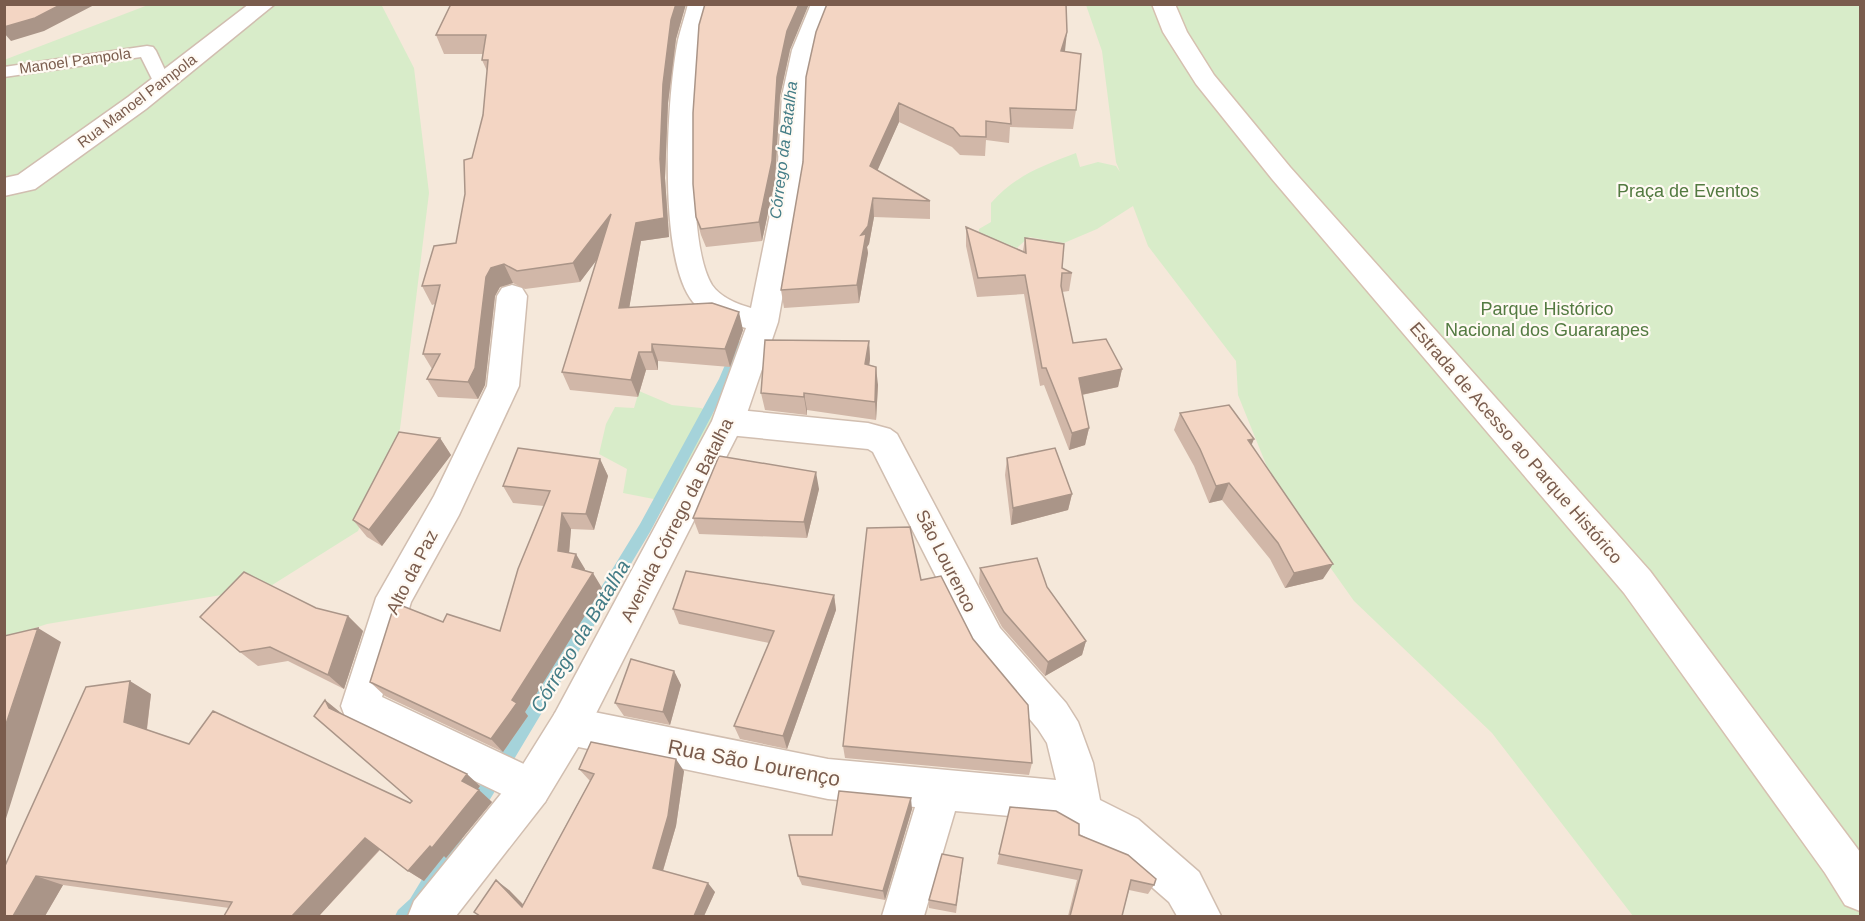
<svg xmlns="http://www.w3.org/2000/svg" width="1865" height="921" font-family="Arial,sans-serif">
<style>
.residential{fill:#f5e8da}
.green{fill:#d8ecc9}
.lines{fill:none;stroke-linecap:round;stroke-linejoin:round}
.stream{fill:#a5d3da;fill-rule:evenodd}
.service-casing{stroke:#d1beb0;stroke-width:3}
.minor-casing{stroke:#d1beb0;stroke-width:3}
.tertiary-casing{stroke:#d1beb0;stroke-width:3}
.secondary-casing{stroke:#d6c0b0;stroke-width:3}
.service{fill:#fff;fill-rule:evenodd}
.minor{fill:#fff;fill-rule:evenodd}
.tertiary{fill:#fff;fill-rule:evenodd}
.secondary{fill:#fff;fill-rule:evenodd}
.wall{fill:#d1b7a8}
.shaded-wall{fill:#aa9588}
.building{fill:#f3d5c3;stroke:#aa9588;stroke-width:1.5}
.labels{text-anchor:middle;stroke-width:4.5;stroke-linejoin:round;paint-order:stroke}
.far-street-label{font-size:15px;fill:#7a5c4d;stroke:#fffaf3}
.far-water-label{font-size:16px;font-style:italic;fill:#437c86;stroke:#fffaf3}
.park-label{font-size:18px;fill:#537a41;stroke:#fffaf3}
.street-label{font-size:18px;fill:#7a5c4d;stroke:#fffaf3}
.water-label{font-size:20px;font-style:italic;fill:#437c86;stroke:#fffaf3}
.near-street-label{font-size:21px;fill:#7a5c4d;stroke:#fffaf3}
</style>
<rect width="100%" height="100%" fill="#fdf6ec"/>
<!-- residential -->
<path class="residential" d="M5,5H1860V916H5Z"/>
<!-- green -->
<path class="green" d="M381,4L414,68L429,193L400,429L358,531L269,587L47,624L5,638L4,60L148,5Z
M1086,5H1860V916H1633L1492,733L1354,601L1278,494L1238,395L1236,361L1148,246L1133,206L1097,229L1064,243L1029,237L1008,256L979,251V229L991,222V203C1016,175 1042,166 1076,153L1080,167L1098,162L1116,166L1120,172L1116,162L1102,51Z
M639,391L672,405L701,408L717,415L669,502L623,493L627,469L599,454L606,424L615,407L634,408Z"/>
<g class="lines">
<!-- stream -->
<path class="stream" d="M739,341L745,346L731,379L650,532L480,816L474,818L468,816L466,810L468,804L640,524L719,379L733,346Z
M455,833L461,835L463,841L461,847L422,911L416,916H395L398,910L410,899L449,835Z"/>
<defs>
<path id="service" d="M147,46L153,47L156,51L171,83L168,87H156L141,57L4,77V67Z"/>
<path id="minor" d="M249,4H275L146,109L35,189L4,196V178L18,175L128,97Z
M512,285L522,288L527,296L519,386L459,515L411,602L382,697L545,774L551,788L545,802L531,808L346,719L341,706L376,598L434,496L487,386L497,296L502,288Z
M728,409L868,423L890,429L897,434L1000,628L1066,703L1078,722L1093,763L1100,800L1138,819L1199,872L1221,916H1177L1169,902L1108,849L1053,820L955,811L924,916H882L915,807L828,799L569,745L555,739L550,726L555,713L569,707L828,759L1056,780L1047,743L1038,729L974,652L873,452L868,449L728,435L717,431L712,422L717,413Z"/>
<path id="tertiary" d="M688,4H711C708,18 703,31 701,44C694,95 686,243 712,285C720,297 737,304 751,308L777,180L782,96L792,50L811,4H834L816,50L806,96L803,180L778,322L744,422L583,739L545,802L456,916H408L414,901L517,774L555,713L712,421L746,328C727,323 706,317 693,302C657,258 667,95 678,40C681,28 685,16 688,4Z"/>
<path id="secondary" d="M1152,4H1175L1187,32L1214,75L1290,167L1650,571L1860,852V911L1845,905L1825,873L1624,593L1272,179L1196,84L1163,32Z"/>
</defs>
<!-- service casing -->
<use href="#service" class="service-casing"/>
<!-- minor casing -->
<use href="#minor" class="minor-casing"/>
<!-- tertiary casing -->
<use href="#tertiary" class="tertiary-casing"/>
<!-- secondary casing -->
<use href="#secondary" class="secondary-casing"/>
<!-- service -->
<use href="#service" class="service"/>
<!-- minor -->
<use href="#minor" class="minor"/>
<!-- tertiary -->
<use href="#tertiary" class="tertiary"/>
<!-- secondary -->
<use href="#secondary" class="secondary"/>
</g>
<!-- wall -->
<path class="wall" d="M451,4H686L676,39L668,103L665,178L669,237L641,241L629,308L743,330L730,367L658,361V370H646L638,397L570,390L562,372L597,259L580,282L525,289L513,283L500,287L495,296L485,385L478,399L438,397L427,379L432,369L423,354L435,304L432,305L422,286L456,243L472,158L483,115L487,71L482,60L483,54H444L436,35Z
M827,4L1065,51L1076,110L1073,129L1010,127L1009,143L986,140L985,156L960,155L952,147L899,122L877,170L930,201V219L874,217L869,244L867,247L868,253L859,303L784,308L781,290L803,162Z
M790,50L780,96L775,180L762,241L706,247L701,235L696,217Z
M966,227L1023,251L1025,238L1062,268L1072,273L1069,291L1062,292L1073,343L1122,369L1118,387L1082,395L1089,428L1085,445L1069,450L1044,385L1040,386L1024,294L977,297L966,246Z
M869,341L870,359L869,365L878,385L876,420L807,410V415L765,410L761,393Z
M1180,413L1251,445L1323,579L1285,588L1270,559L1222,500L1209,503L1194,466L1174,430Z
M440,438L451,455L382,546L367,537L353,520Z
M1007,458L1072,494L1068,510L1011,525L1005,475Z
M600,459L608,476L594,530L571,529L569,552L602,588L525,712L528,716L503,752L385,696L370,682L443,622L500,631L544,506L513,503L503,486Z
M819,489L807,538L699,534L693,518Z
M980,568L1047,587L1086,641L1082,655L1045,676L1002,627L979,584Z
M921,580L1032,763L1029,775L845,758L843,746Z
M834,595L836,610L787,749L740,739L734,726L769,643L679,624L673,609Z
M316,608L348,616L363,631L344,689L288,661L258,666L240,652Z
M674,671L681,685L670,725L624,716L615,703Z
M151,694L147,730L189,744L410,803L412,801L325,700L342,714L480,786L477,789L492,802L446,858L444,856L424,881L408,871L380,850L319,916H224L229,908L63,885L45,916H4Z
M579,769L684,771L676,826L663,871L715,892L704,916H480L509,890L523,904L590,781Z
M1010,807L1154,885L1148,894L1129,890L1122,916H1068L1077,880L997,864Z
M912,809L885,900L802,885L798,876L832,835Z
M962,868L956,913L929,908V900Z"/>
<!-- shaded-wall -->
<path class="shaded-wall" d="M62,4H96L44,31L11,41L4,33V27Z
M676,4H686L676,39L668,103L665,178L669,237L641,241L626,326L619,308L636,223L660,159L663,84L671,20Z
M799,4H809L790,50L780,96L775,180L762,241L759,222L777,77L787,31Z
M1067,32L1065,51H1061Z
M899,103V122L871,185L870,166Z
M873,198L874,217L869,244L867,247L868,253L859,303L857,285L861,235Z
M611,214L618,232L580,282L573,263Z
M504,264L513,283L500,287L495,296L485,385L478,399L468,382L486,277L491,268Z
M739,312L743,330L730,367L725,349Z
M869,341L870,359L867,382L865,364Z
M652,344L658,361V370L652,352Z
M639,352L646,370L638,397L631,380Z
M876,367L878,385L876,420L875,402Z
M1122,369L1118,387L1076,396L1079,378Z
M804,393L807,410V415L804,397Z
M1089,428L1085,445L1069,450L1072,433Z
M440,438L451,455L382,546L369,530Z
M1254,439L1247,456L1248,440Z
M600,459L608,476L594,530L586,514Z
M816,472L819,489L807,538L804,522Z
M1229,483L1222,500L1209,503L1216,486Z
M1072,494L1068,510L1011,525L1013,508Z
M562,513L571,529L568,566L558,551Z
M576,554L585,569L581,583L572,567Z
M1333,564L1323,579L1285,588L1294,573Z
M593,573L602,588L525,712L528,716L503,752L491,739L512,700Z
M834,595L836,610L787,749L783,736Z
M348,616L363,631L344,689L328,675Z
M38,628L61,642L4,825V730Z
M1086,641L1082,655L1045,676L1048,662Z
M674,671L681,685L670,725L663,712Z
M130,681L151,694L146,735L124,722Z
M325,700L341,713L345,721L329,708Z
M676,759L684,771L676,826L661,877L653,868Z
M467,774L480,786L476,792L462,781Z
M479,790L492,802L446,858L444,856L424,881L408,871Z
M911,798L912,809L885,900L883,891Z
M365,838L381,848L319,916H292Z
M36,876L63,885L45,916H13Z
M496,880L509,890L534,916L522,907Z
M708,883L715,892L704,916H694Z"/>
<!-- building -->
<path class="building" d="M4,4H62L35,18L4,27Z
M451,4H676L671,20L663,84L660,159L664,218L636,223L619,308L712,303L739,312L725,349L652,344V352H639L631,380L562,372L611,214L573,263L517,271L504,264L491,268L486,277L475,368L468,382L427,379L440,354H423L440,285L422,286L434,246L456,243L465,194L464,160L472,158L483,115L488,60H482L486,35H436Z
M705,4H799L787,31L777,77L772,161L759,222L701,229L696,217L693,184V113L699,25Z
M827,4H1066L1067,32L1061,51L1081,54L1076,110L1010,108L1011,124L986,121V137L960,136L953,128L899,103L870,166L930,201L873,198L868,226L861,235L866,234L857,285L781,290L803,162L806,77L816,32Z
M966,227L1026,253L1025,238L1064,244L1062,268L1072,273H1062L1061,286L1073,343L1106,339L1122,369L1079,378L1089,428L1072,433L1046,368H1042L1025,275L978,278Z
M765,340L869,341L865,364L876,367L875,402L804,393V397L761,393Z
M1229,405L1254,439L1248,440L1333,564L1294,573L1278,543L1229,483L1216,486L1200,449L1180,413Z
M399,432L440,438L369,530L353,520Z
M518,448L600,459L586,514L562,513L558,551L576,554L572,567L593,573L512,700L517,703L491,739L370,682L395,603L443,622L447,614L500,631L518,569L550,491L503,486Z
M1055,448L1072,494L1013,508L1007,458Z
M719,456L816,472L804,522L693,518Z
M910,527L921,580L941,576L973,639L1028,705L1032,763L843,746L867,528Z
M1037,558L1047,587L1086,641L1048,662L1004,612L980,568Z
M686,571L834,595L783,736L734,726L774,631L673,609Z
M244,572L316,608L348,616L328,675L270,647L240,652L200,617Z
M38,628L4,730V636Z
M631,659L674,671L663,712L615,703Z
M130,681L124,722L189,744L213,711L410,803L412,801L314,716L325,700L329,708L467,774L462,781L479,790L432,848L430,846L408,871L365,838L292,916H224L232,902L36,876L13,916H4V868L86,687Z
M591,742L676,759L668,816L653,868L708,883L694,916H480L474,912L496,880L522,907L594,774L579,769Z
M839,791L911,798L883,891L798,876L789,835H832Z
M1010,807L1056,811L1079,824V835L1128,855L1156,879L1154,885L1131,880L1122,916H1070L1082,870L999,854Z
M942,854L963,858L956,905L929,900Z"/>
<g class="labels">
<!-- far-street labels -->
<g class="far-street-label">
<text transform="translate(75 61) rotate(-8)" y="5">Manoel Pampola</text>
<text transform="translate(137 101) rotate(-37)" y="5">Rua Manoel Pampola</text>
</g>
<!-- far-water labels -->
<g class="far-water-label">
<text transform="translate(783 150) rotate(-83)" y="6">Córrego da Batalha</text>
</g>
<!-- park labels -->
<g class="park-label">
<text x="1688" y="197">Praça de Eventos</text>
<text x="1547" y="315">Parque Histórico<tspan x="1547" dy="21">Nacional dos Guararapes</tspan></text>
</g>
<!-- street labels -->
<g class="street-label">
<text transform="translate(1516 443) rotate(49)" y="6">Estrada de Acesso ao Parque Histórico</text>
<text transform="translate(677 520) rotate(-63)" y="6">Avenida Córrego da Batalha</text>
<text transform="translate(946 561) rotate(63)" y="6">São Lourenco</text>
<text transform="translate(412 572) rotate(-63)" y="6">Alto da Paz</text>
</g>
<!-- water labels -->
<g class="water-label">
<text transform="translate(580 636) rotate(-59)" y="7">Córrego da Batalha</text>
</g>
<!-- near-street labels -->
<g class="near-street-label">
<text transform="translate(754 763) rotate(11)" y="7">Rua São Lourenço</text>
</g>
</g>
<!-- border -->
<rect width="1865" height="921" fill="none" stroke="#7a5c4d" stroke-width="12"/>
</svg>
